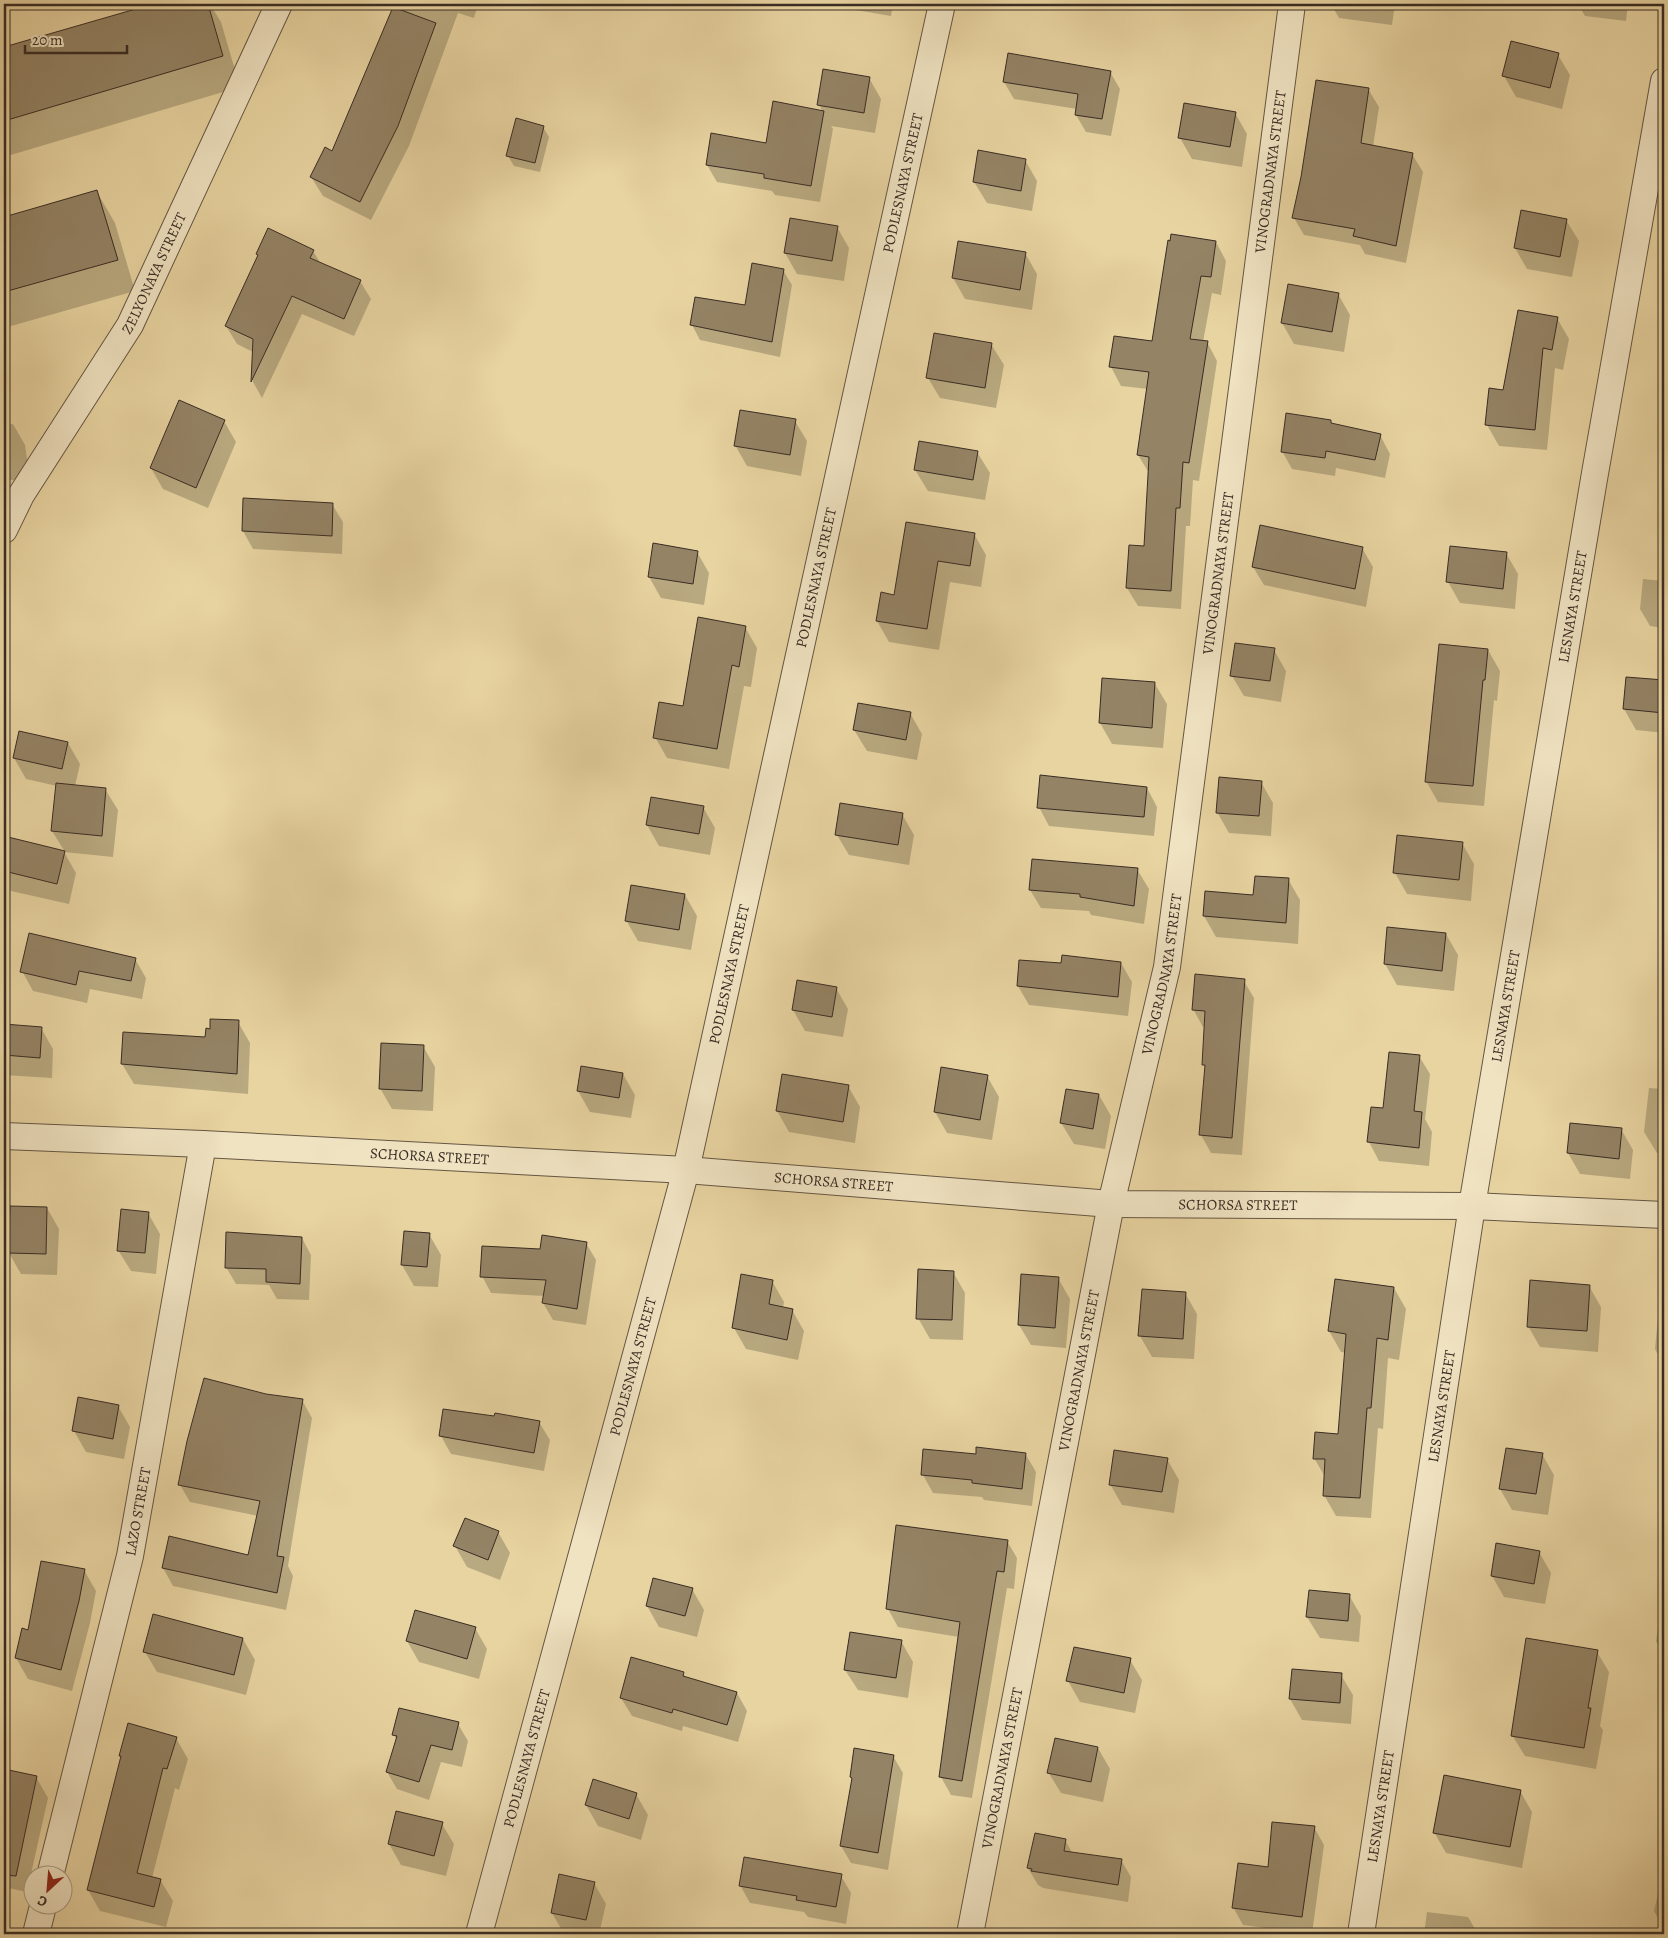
<svg xmlns="http://www.w3.org/2000/svg" width="1668" height="1938" font-family="Alegreya,serif">
<style>
.shadow{fill:#0003}
.building{fill:#948365;stroke:#392c24}
.lines{fill:none;stroke-linecap:round;stroke-linejoin:round}
.minor-casing{stroke:#655643;stroke-width:28}
.minor{stroke:#f0e3c2;stroke-width:26}
.labels{text-anchor:middle;stroke-width:5;stroke-linejoin:round;paint-order:stroke}
.street-label{font-size:15px;fill:#392c24;stroke:#f0e3c2}
</style>
<rect width="100%" height="100%" fill="#e8d4a1"/>
<filter id="stains"><feTurbulence type="fractalNoise" baseFrequency=".004" numOctaves="4"/><feColorMatrix values="0 0 0 0 .2 0 0 0 0 .09 0 0 0 0 .02 0 0 0 .5 -.17"/></filter>
<radialGradient id="worn" r=".72"><stop offset=".6" stop-color="#630" stop-opacity="0"/><stop offset="1" stop-color="#630" stop-opacity=".3"/></radialGradient>
<!-- shadow -->
<path class="shadow" d="M157,4H210L221,22L240,87L4,157V49Z
M401,4H478L474,18L458,13L409,146L371,220L323,196L311,177L333,153Z
M841,4H893L891,16L844,8Z
M1331,4H1395L1392,25L1339,18Z
M1578,4H1628L1626,21L1585,16Z
M1558,55L1570,75L1562,109L1516,97L1504,76Z
M1110,72L1120,89L1111,136L1086,132L1076,115L1077,109L1014,99L1004,82Z
M869,78L881,99L875,133L831,126L833,129L820,202L775,195L772,191L717,182L707,165L767,144L823,112L819,105Z
M1317,81L1368,89L1379,107L1373,147L1412,154L1423,172L1406,263L1365,254L1360,245L1304,235L1294,218Z
M1235,113L1247,134L1242,167L1192,159L1180,138Z
M543,127L549,137L540,172L514,166L508,156Z
M1025,160L1037,181L1032,211L987,203L974,182Z
M97,192L115,223L135,291L4,328V218Z
M1566,220L1579,241L1572,277L1527,269L1515,248Z
M837,227L849,248L844,281L797,274L785,253Z
M959,242L1025,253L1037,274L1032,310L965,299L953,278Z
M1216,242L1226,261L1221,295L1212,293L1203,342H1207L1217,361L1199,481L1193,480L1190,526H1186L1181,609L1138,606L1127,588L1145,548L1149,473L1138,455L1148,389L1121,386L1111,367L1153,343Z
M313,251L321,264L360,281L371,299L354,336L302,314L262,398L253,382V352L237,344L226,326Z
M783,270L792,285L780,357L700,340L692,325L746,306Z
M1338,294L1350,315L1344,352L1294,344L1282,323Z
M1557,318L1569,339L1563,370L1555,368L1547,450L1499,446L1487,425L1504,391Z
M991,344L1004,365L996,408L940,398L928,378Z
M224,421L236,442L208,508L163,489L151,468Z
M795,421L807,441L801,476L747,466L735,445Z
M1330,421L1333,425L1380,435L1390,454L1385,478L1336,468L1335,476L1292,469L1282,451Z
M13,424L25,445L30,478L4,481V425Z
M977,452L990,473L985,500L928,491L915,470Z
M332,504L343,522L342,554L253,549L243,531Z
M907,523L974,534L986,555L981,587L950,582L939,650L889,642L877,621L895,596Z
M1362,548L1373,567L1366,607L1264,585L1253,567Z
M1451,548L1506,553L1518,574L1515,609L1460,603L1448,582Z
M697,552L709,573L704,605L661,598L649,577Z
M1643,579L1664,581V628L1650,626L1640,609Z
M745,627L757,648L751,687L744,686L729,769L667,758L655,737L684,707Z
M1274,650L1286,671L1281,702L1244,696L1232,676Z
M1488,650L1500,671L1497,701L1494,700L1484,806L1438,802L1426,781Z
M1627,678L1664,681V733L1636,730L1624,709Z
M1155,684L1167,704L1163,748L1112,744L1100,723Z
M910,713L922,734L917,760L867,751L854,730Z
M68,743L80,764L75,786L105,789L118,810L113,857L64,852L76,873L69,904L11,891L4,878V850L6,838L65,852L52,831L57,786L26,779L14,758Z
M1261,782L1273,803L1271,836L1229,833L1217,812Z
M1147,788L1157,807L1154,836L1049,826L1039,807Z
M652,799L703,807L715,828L710,855L659,846L647,825Z
M902,814L914,835L909,865L849,855L837,835Z
M1462,843L1474,864L1471,901L1407,894L1395,873Z
M1137,869L1149,889L1144,924L1091,915L1089,911L1041,908L1030,890Z
M1288,879L1300,900L1298,944L1216,937L1204,916L1255,896Z
M685,895L697,916L691,950L638,941L626,920Z
M1388,928L1446,934L1458,955L1454,991L1397,985L1385,964Z
M135,959L146,978L142,999L90,989L87,1003L33,991L22,971Z
M1121,963L1132,982L1128,1016L1029,1005L1018,986L1062,964Z
M1244,981L1254,998L1242,1155L1211,1153L1201,1135L1206,1068L1204,1064L1206,1027H1203L1193,1009Z
M836,988L848,1009L843,1037L805,1031L793,1010Z
M238,1022L250,1043L248,1094L134,1084L122,1064L206,1038L211,1030Z
M4,1025L41,1028L53,1049L52,1078L4,1075Z
M423,1046L435,1067L433,1111L392,1109L380,1088Z
M1419,1056L1430,1074L1425,1119L1432,1132L1429,1166L1379,1161L1369,1142Z
M623,1074L635,1095L631,1118L590,1112L578,1091Z
M987,1076L999,1097L992,1140L947,1133L935,1112Z
M848,1086L860,1107L855,1143L789,1132L777,1111Z
M1649,1088L1664,1089V1154L1657,1153L1644,1132Z
M1099,1095L1111,1116L1105,1149L1074,1144L1061,1123Z
M1571,1124L1621,1129L1633,1150L1630,1179L1580,1174L1568,1153Z
M47,1208L59,1229L57,1275L21,1274L9,1253Z
M148,1213L160,1234L156,1274L131,1271L118,1250Z
M429,1234L441,1255L438,1287L414,1286L402,1265Z
M302,1238L311,1255L309,1300L277,1299L269,1285L236,1284L226,1267Z
M586,1243L596,1260L586,1325L553,1320L543,1303L544,1296L491,1293L482,1276L541,1250Z
M953,1272L965,1293L963,1340L930,1339L918,1318Z
M1058,1278L1070,1299L1066,1348L1031,1345L1019,1325Z
M772,1281L784,1302L783,1308L792,1310L804,1331L798,1360L746,1349L734,1328Z
M1589,1286L1601,1307L1598,1352L1540,1347L1528,1326Z
M1394,1288L1406,1309L1399,1360L1388,1358L1383,1429L1378,1428L1371,1518L1336,1516L1324,1495L1325,1477L1314,1458L1339,1435L1346,1353L1341,1352L1329,1331Z
M1185,1293L1197,1314L1194,1359L1152,1357L1140,1336Z
M1660,1296L1664,1297V1365L1655,1349Z
M266,1395L302,1400L312,1418L288,1566L293,1576L286,1610L173,1586L163,1568L249,1557L258,1516L190,1502L180,1485Z
M118,1406L130,1427L124,1459L86,1452L74,1431Z
M539,1422L550,1440L544,1471L451,1454L441,1436Z
M1542,1454L1554,1475L1548,1515L1512,1510L1500,1489Z
M977,1455H1026L1036,1472L1032,1506L984,1500L982,1497L933,1493L923,1475Z
M1167,1459L1179,1480L1174,1513L1122,1505L1110,1484Z
M498,1532L510,1553L500,1580L467,1567L455,1546Z
M1007,1541L1017,1558L1014,1589L1007,1588L972,1798L951,1795L941,1777L959,1637L898,1627L888,1609Z
M1539,1552L1551,1573L1545,1604L1504,1597L1492,1576Z
M84,1570L96,1591L90,1623L72,1691L28,1679L16,1658L29,1631Z
M692,1589L704,1610L697,1637L659,1627L647,1606Z
M1349,1595L1361,1616L1359,1642L1320,1638L1307,1617Z
M1660,1615H1664V1655L1656,1641Z
M475,1628L487,1649L479,1679L419,1662L407,1641Z
M243,1639L255,1660L246,1695L157,1672L145,1652Z
M901,1641L913,1662L908,1698L858,1690L845,1670Z
M1597,1652L1609,1672L1600,1726L1603,1730L1596,1769L1525,1756L1512,1735Z
M1130,1660L1142,1680L1135,1713L1080,1702L1068,1681Z
M683,1673L686,1678L737,1693L747,1711L738,1742L683,1726L682,1731L632,1716L621,1698Z
M1341,1675L1353,1695L1351,1724L1302,1720L1290,1699Z
M458,1724L468,1741L462,1767L441,1762L429,1800L397,1789L387,1772L397,1741L394,1735Z
M176,1738L188,1759L179,1790L175,1788L152,1878L161,1881L173,1901L166,1927L100,1911L88,1890L122,1759L120,1756Z
M1098,1748L1110,1769L1103,1802L1061,1793L1048,1772Z
M893,1756L903,1773L888,1870L851,1863L841,1846L853,1780L851,1777Z
M4,1771L36,1777L48,1798L27,1892L4,1887Z
M1520,1791L1532,1812L1522,1868L1446,1853L1434,1832Z
M636,1794L648,1815L641,1840L598,1826L586,1805Z
M442,1824L454,1844L446,1876L401,1865L389,1844Z
M1314,1827L1324,1845L1312,1934L1243,1925L1233,1907L1269,1869Z
M1065,1840L1073,1854L1121,1860L1131,1877L1128,1902L1043,1888L1038,1885L1028,1868Z
M841,1876L851,1893L846,1924L808,1917L804,1912L750,1903L740,1885Z
M1661,1881L1664,1882V1929L1654,1911Z
M594,1883L606,1904L599,1934H564L552,1913Z
M1427,1912L1468,1917L1478,1934H1424Z"/>
<!-- building -->
<path class="building" d="M153,4H208L223,56L4,121V47Z
M393,7L436,23L398,126L360,202L310,177L325,147L332,151Z
M1511,41L1559,53L1550,88L1502,76Z
M1008,53L1111,71L1102,119L1075,115L1078,94L1003,82Z
M823,69L870,77L864,113L817,105Z
M1316,80L1369,88L1361,143L1413,153L1396,246L1353,236L1355,229L1292,218L1301,177Z
M773,101L824,111L811,186L764,178V174L706,165L711,133L766,143Z
M1184,103L1236,112L1230,147L1178,138Z
M516,118L544,126L535,163L506,156Z
M978,150L1026,159L1021,191L973,182Z
M97,190L118,260L4,292V217Z
M1521,210L1567,219L1560,257L1514,248Z
M790,218L838,226L832,261L784,253Z
M268,228L314,250L310,258L361,280L344,319L292,296L251,382L253,339L225,326L258,255L256,254Z
M1171,234L1216,241L1211,277L1201,276L1190,339L1208,341L1189,463L1183,462L1180,508H1176L1171,591L1126,588L1129,545L1144,546L1149,457L1137,455L1149,372L1109,367L1114,336L1152,341L1168,240L1170,241Z
M958,241L1026,252L1020,290L952,278Z
M752,263L784,269L772,342L690,325L695,297L745,305Z
M1288,284L1339,293L1332,332L1281,323Z
M1518,310L1558,317L1552,350L1543,348L1535,430L1485,425L1489,388L1503,390Z
M934,333L992,343L985,388L926,378Z
M179,400L225,420L196,488L150,468Z
M740,410L796,419L790,455L734,446Z
M1286,413L1331,420V423L1381,434L1375,460L1326,451L1325,458L1281,452Z
M919,441L978,451L973,480L914,470Z
M243,498L333,503L332,536L242,531Z
M906,522L975,533L970,566L938,561L927,629L876,621L881,592L894,595Z
M1260,525L1363,547L1355,589L1252,567Z
M653,543L698,551L693,584L648,577Z
M1450,546L1507,552L1503,589L1446,582Z
M698,617L746,626L739,667L732,665L717,749L653,738L659,702L683,706Z
M1235,643L1275,648L1270,681L1230,676Z
M1439,644L1488,649L1485,680H1483L1473,786L1425,782Z
M1626,677L1664,680V713L1623,709Z
M1102,678L1155,682L1152,728L1099,723Z
M858,703L911,712L906,740L853,730Z
M19,731L68,742L62,769L13,758Z
M1040,775L1147,787L1144,817L1037,808Z
M1219,777L1262,781L1259,816L1216,813Z
M56,783L106,788L102,836L51,831Z
M651,797L704,806L699,834L646,825Z
M840,803L903,813L898,845L835,835Z
M1397,835L1463,842L1459,880L1393,873Z
M4,836L65,851L57,884L4,871Z
M1032,859L1138,868L1134,906L1080,897V894L1029,890Z
M1255,876L1289,878L1286,923L1203,916L1205,891L1253,895Z
M631,885L685,894L679,930L625,921Z
M1387,927L1446,933L1442,971L1384,964Z
M29,933L136,958L131,981L79,971L76,985L20,972Z
M1062,955L1121,962L1118,997L1017,986L1019,960L1061,963Z
M1195,974L1245,979L1232,1138L1199,1135L1205,1065H1202L1205,1011L1192,1010Z
M797,980L837,987L832,1017L792,1010Z
M210,1019L239,1020L237,1074L121,1064L123,1032L205,1037L206,1028L210,1029Z
M4,1024L42,1027L40,1058L4,1055Z
M381,1043L424,1045L422,1091L379,1089Z
M1389,1052L1420,1055L1414,1111L1422,1112L1419,1148L1367,1142L1371,1107L1383,1108Z
M581,1066L623,1073L619,1098L577,1091Z
M941,1067L988,1075L980,1120L934,1112Z
M782,1074L849,1085L843,1122L776,1111Z
M1066,1089L1099,1094L1093,1129L1060,1123Z
M1570,1123L1622,1128L1619,1159L1567,1153Z
M10,1206L47,1207L46,1254L8,1253Z
M121,1209L149,1212L145,1253L117,1251Z
M404,1231L430,1233L427,1267L401,1265Z
M226,1232L302,1237L300,1284L266,1282V1269L225,1268Z
M542,1235L587,1242L577,1309L542,1303L546,1280L480,1277L482,1246L540,1249Z
M918,1269L954,1271L952,1320L916,1319Z
M741,1274L773,1280L769,1304L793,1309L787,1340L732,1328Z
M1021,1274L1059,1277L1055,1328L1018,1325Z
M1335,1279L1394,1287L1388,1340L1377,1338L1371,1408H1367L1360,1498L1323,1496L1325,1459H1313L1315,1432L1338,1434L1346,1334L1328,1331Z
M1530,1280L1590,1285L1587,1331L1527,1327Z
M1142,1289L1186,1292L1183,1339L1138,1336Z
M204,1378L266,1394L303,1399L277,1556L284,1557L277,1593L162,1568L169,1536L248,1555L260,1501L178,1485L187,1441Z
M78,1397L119,1405L113,1439L72,1431Z
M443,1409L494,1416L495,1413L540,1421L534,1453L439,1436Z
M976,1447L1026,1453L1022,1489L972,1483V1480L921,1475L923,1449L976,1454Z
M1506,1448L1543,1453L1536,1494L1499,1489Z
M1114,1450L1168,1458L1162,1492L1109,1485Z
M465,1518L499,1531L488,1560L453,1546Z
M896,1525L1008,1540L1004,1572L997,1571L962,1781L939,1777L960,1622L886,1609Z
M1496,1543L1540,1551L1534,1584L1491,1576Z
M41,1561L85,1569L79,1601L61,1670L15,1658L22,1628L28,1630Z
M653,1578L693,1588L685,1616L646,1606Z
M1309,1590L1350,1594L1348,1621L1306,1617Z
M415,1610L476,1627L467,1659L406,1641Z
M153,1614L243,1638L234,1675L143,1652Z
M850,1632L902,1640L896,1678L844,1670Z
M1526,1638L1598,1650L1588,1708H1591L1584,1748L1511,1736Z
M1074,1647L1131,1658L1124,1693L1066,1681Z
M631,1657L684,1672L683,1676L737,1692L727,1725L673,1709L672,1713L620,1698Z
M1292,1669L1342,1673L1340,1703L1289,1699Z
M399,1708L459,1722L452,1750L431,1745L419,1782L386,1772L397,1736L392,1735Z
M128,1723L177,1737L167,1769L163,1768L137,1873L161,1879L154,1907L87,1890L121,1756H119Z
M1055,1738L1098,1747L1091,1782L1047,1773Z
M854,1748L894,1755L878,1853L840,1846L852,1778L850,1777Z
M4,1769L37,1776L16,1876L4,1875Z
M1444,1775L1521,1790L1510,1847L1433,1833Z
M593,1779L637,1793L629,1819L585,1805Z
M396,1811L443,1822L434,1856L388,1844Z
M1272,1822L1315,1826L1302,1917L1232,1908L1238,1863L1268,1867Z
M1035,1833L1066,1839L1064,1851L1122,1859L1118,1885L1031,1871L1032,1869L1027,1868Z
M744,1857L842,1874L836,1907L796,1900L797,1896L739,1886Z
M559,1874L595,1882L586,1920L551,1913Z"/>
<g class="lines">
<defs>
<g id="minor">
<path id="s1" d="M4,530L21,495L130,325L279,4"/>
<path id="s2" d="M4,1136L203,1144L686,1170L1111,1204L1472,1206L1664,1215"/>
<path id="s3" d="M50,1876L130,1556L203,1144"/>
<path d="M36,1934L43,1906"/>
<path id="s4" d="M479,1934L686,1170L942,4"/>
<path id="s5" d="M970,1934L1111,1204L1167,967L1292,4"/>
<path id="s6" d="M1361,1934L1472,1206L1594,479L1664,81"/>
</g>
</defs>
<!-- minor casing -->
<use href="#minor" class="minor-casing"/>
<!-- minor -->
<use href="#minor" class="minor"/>
</g>
<g class="labels">
<!-- street labels -->
<g class="street-label">
<text dy="5" stroke="none"><textPath href="#s5" startOffset="1789">VINOGRADNAYA STREET</textPath></text>
<text dy="5" stroke="none"><textPath href="#s4" startOffset="1802">PODLESNAYA STREET</textPath></text>
<text dy="5" stroke="none"><textPath href="#s1" startOffset="298">ZELYONAYA STREET</textPath></text>
<text dy="5" stroke="none"><textPath href="#s5" startOffset="1384">VINOGRADNAYA STREET</textPath></text>
<text dy="5" stroke="none"><textPath href="#s4" startOffset="1398">PODLESNAYA STREET</textPath></text>
<text dy="5" stroke="none"><textPath href="#s6" startOffset="1344">LESNAYA STREET</textPath></text>
<text dy="5" stroke="none"><textPath href="#s4" startOffset="992">PODLESNAYA STREET</textPath></text>
<text dy="5" stroke="none"><textPath href="#s5" startOffset="979">VINOGRADNAYA STREET</textPath></text>
<text dy="5" stroke="none"><textPath href="#s6" startOffset="939">LESNAYA STREET</textPath></text>
<text dy="5" stroke="none"><textPath href="#s2" startOffset="426">SCHORSA STREET</textPath></text>
<text dy="5" stroke="none"><textPath href="#s2" startOffset="831">SCHORSA STREET</textPath></text>
<text dy="5" stroke="none"><textPath href="#s2" startOffset="1236">SCHORSA STREET</textPath></text>
<text dy="5" stroke="none"><textPath href="#s4" startOffset="588">PODLESNAYA STREET</textPath></text>
<text dy="5" stroke="none"><textPath href="#s5" startOffset="574">VINOGRADNAYA STREET</textPath></text>
<text dy="5" stroke="none"><textPath href="#s6" startOffset="534">LESNAYA STREET</textPath></text>
<text dy="5" stroke="none"><textPath href="#s3" startOffset="375">LAZO STREET</textPath></text>
<text dy="5" stroke="none"><textPath href="#s4" startOffset="182">PODLESNAYA STREET</textPath></text>
<text dy="5" stroke="none"><textPath href="#s5" startOffset="169">VINOGRADNAYA STREET</textPath></text>
<text dy="5" stroke="none"><textPath href="#s6" startOffset="129">LESNAYA STREET</textPath></text>
</g>
</g>
<!-- margin -->
<rect width="1668" height="1938" fill="none" stroke="#e8d4a1" stroke-width="20"/>
<rect x="5" y="5" width="1658" height="1928" fill="none" stroke="#392c24" stroke-width="2.5"/>
<rect x="10" y="10" width="1648" height="1918" fill="none" stroke="#392c24"/>
<!-- north arrow -->
<g transform="translate(48 1890) rotate(206)"><circle r="24" fill="#f0e3c2" stroke="#a79a83"/>
<path d="M0-4L9 19L0 12L-9 19Z" fill="#8f2418"/>
<text y="-8" font-size="14" font-weight="bold" text-anchor="middle" fill="#392c24">С</text>
</g>
<!-- scale -->
<path d="M25 45v8h102v-8" fill="none" stroke="#392c24" stroke-width="2.5"/>
<text x="32" y="45" font-size="15" fill="#392c24" stroke="#f0e3c2" stroke-width="4" paint-order="stroke">20 m</text>
<rect width="100%" height="100%" filter="url(#stains)"/>
<rect width="100%" height="100%" fill="url(#worn)"/>
</svg>
